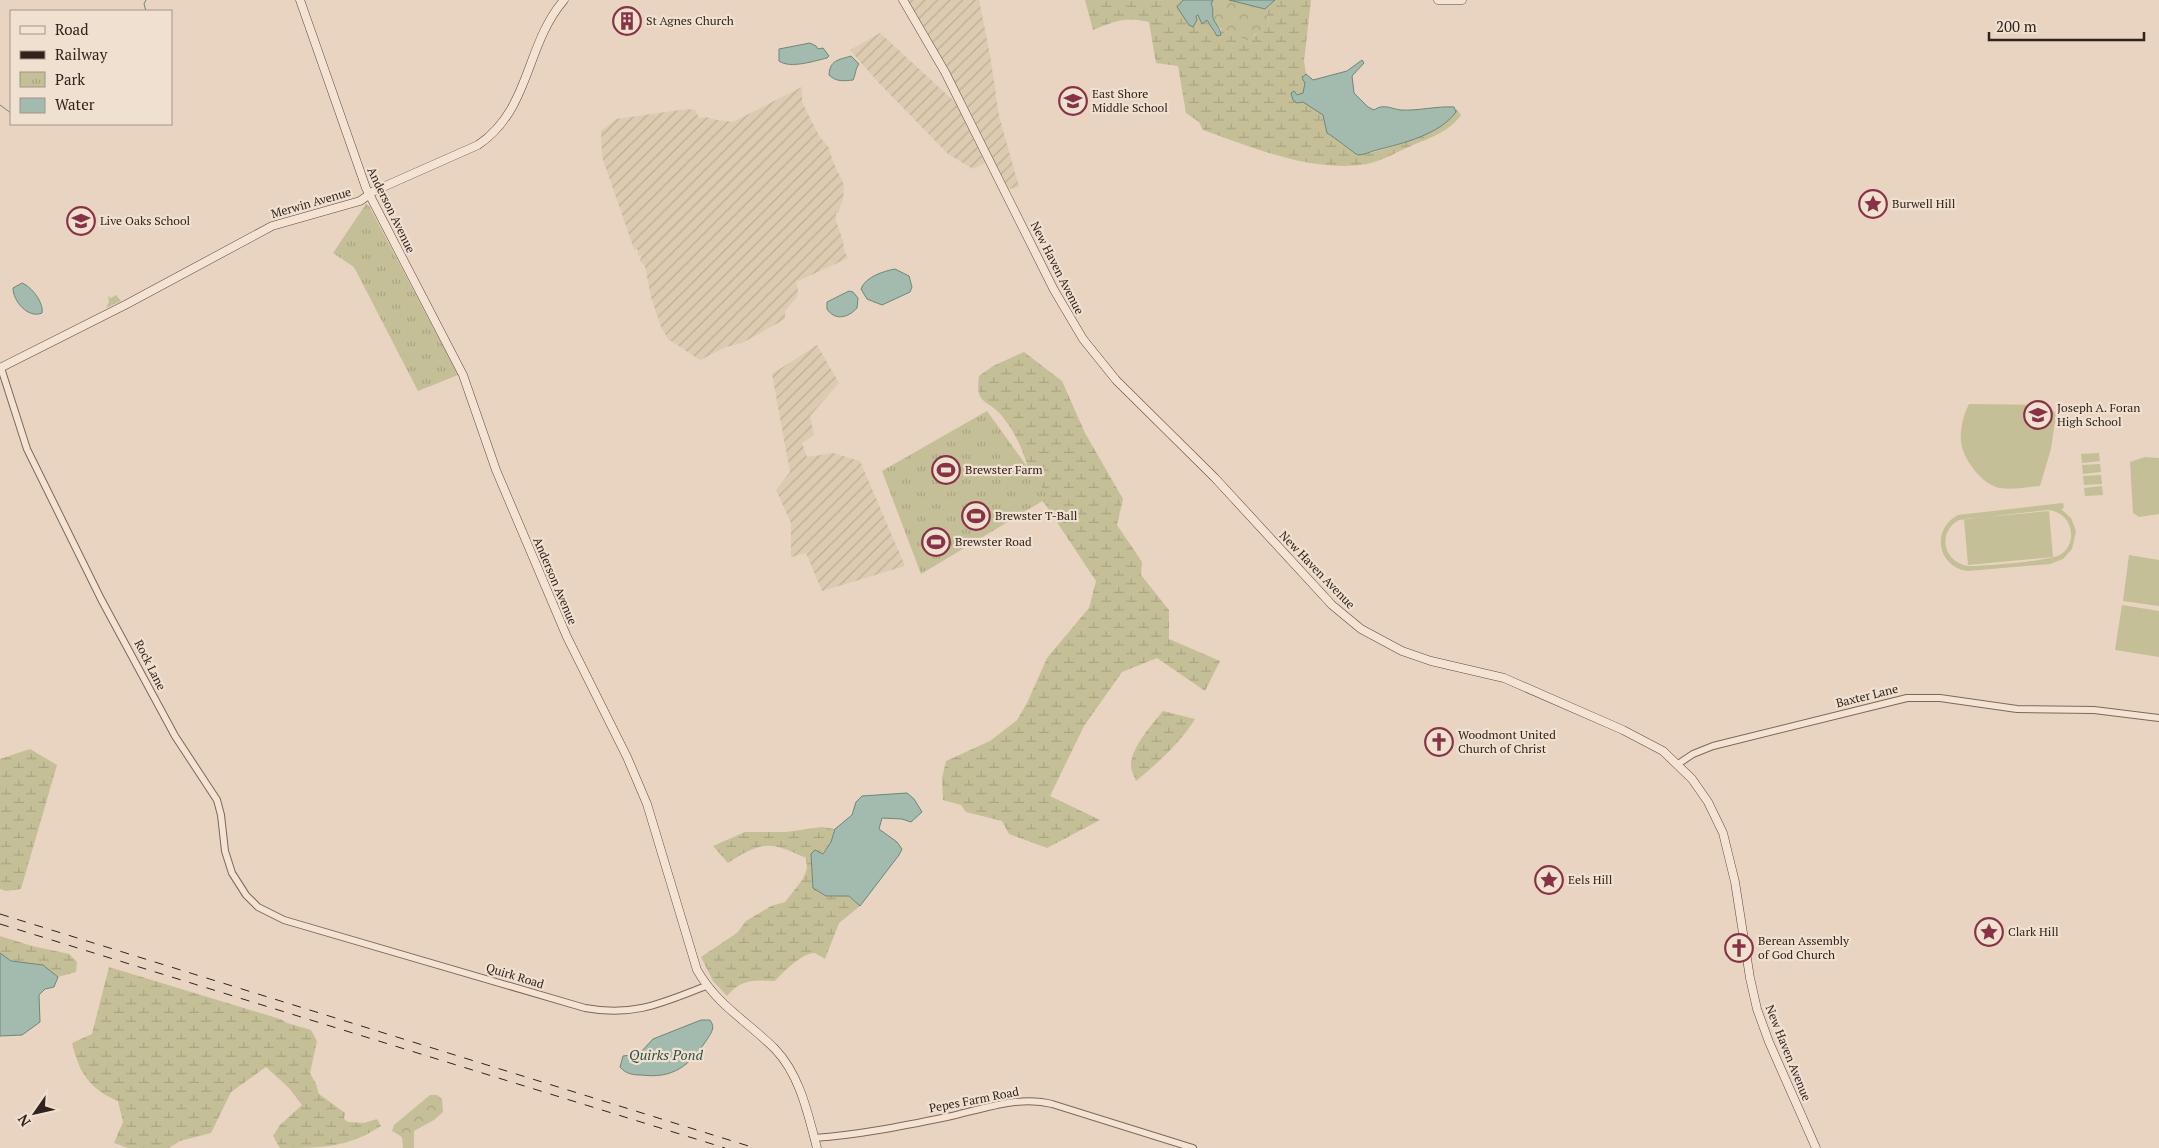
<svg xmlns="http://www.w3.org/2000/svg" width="2159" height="1148" font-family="'PT Serif',serif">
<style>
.farmland{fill:url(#farmland-furrows)}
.green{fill:#c4bf97;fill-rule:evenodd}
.forest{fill:url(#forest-crowns)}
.wetland{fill:url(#wetland-marsh)}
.park{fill:url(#park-tufts)}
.water{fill:#a3bbaf;stroke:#6c877a}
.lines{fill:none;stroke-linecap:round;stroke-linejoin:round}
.stream{stroke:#6c877a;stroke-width:1}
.tertiary-casing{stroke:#7f665b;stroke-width:8}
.secondary-casing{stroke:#61483e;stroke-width:9}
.tertiary{stroke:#f4e3d3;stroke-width:6}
.secondary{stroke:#f4e3d3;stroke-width:8}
.rail{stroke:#31221d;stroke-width:1;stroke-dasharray:9 9;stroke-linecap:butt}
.labels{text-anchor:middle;stroke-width:4.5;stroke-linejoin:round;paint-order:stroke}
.poi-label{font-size:12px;fill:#31221d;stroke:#f0e0d0;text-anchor:start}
.street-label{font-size:12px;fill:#31221d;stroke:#f0e0d0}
.water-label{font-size:14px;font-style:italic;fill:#2e4f45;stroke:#f0e0d0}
</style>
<defs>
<pattern id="farmland-furrows" width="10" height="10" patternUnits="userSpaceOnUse" patternTransform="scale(1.25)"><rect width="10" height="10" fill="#dccbb0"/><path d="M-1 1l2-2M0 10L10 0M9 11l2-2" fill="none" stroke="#bdae97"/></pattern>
<pattern id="forest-crowns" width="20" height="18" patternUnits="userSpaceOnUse" patternTransform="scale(1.25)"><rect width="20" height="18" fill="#c4bf97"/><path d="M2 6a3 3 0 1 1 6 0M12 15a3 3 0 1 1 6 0" fill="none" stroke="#a9a482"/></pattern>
<pattern id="wetland-marsh" width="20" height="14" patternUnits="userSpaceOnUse" patternTransform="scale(1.25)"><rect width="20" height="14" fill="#c4bf97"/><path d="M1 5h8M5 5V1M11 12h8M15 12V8" fill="none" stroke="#a9a482"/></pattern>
<pattern id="park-tufts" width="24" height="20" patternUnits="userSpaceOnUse" patternTransform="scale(1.25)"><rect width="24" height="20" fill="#c4bf97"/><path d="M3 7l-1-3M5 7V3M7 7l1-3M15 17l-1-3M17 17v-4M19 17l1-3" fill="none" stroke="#a9a482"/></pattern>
</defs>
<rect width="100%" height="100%" fill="#e8d4c1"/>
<!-- farmland -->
<path class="farmland" d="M908,0H979L990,55L999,116L1019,187L1008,189L964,99Z
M880,33L955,102L985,163L973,169L948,154L878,82L850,50Z
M802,87V102L819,136L829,148L832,159L844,185L843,199L838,212L836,213V221L843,241L844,250L848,258L796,282L798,291L797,297L785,311V319L742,343L726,347L700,360L668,339L661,327L651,297L645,266L640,261L642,254L638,257V250L634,249L602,157L601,131L616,119L687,109L695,110L699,118L706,117L717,120L733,122Z
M817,345L839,383L810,416L814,435L802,443L807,457L833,453L860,461L905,566L822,591L806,553L791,557V523L776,490L790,472L772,374Z"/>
<!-- green -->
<path class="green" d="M116,295L121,301L106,308L109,302L108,296L111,298Z
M1969,404L2048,405L2056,414L2051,449L2040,486C2027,487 2012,490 2000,488C1982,485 1963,459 1961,442C1960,428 1963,416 1969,404Z
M2099,453L2100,461L2082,463L2081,454Z
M2145,457L2159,458V514L2139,517L2133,513L2130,462Z
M2100,464L2101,472L2083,474L2082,465Z
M2101,475L2102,484L2084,485L2083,476Z
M2102,486L2103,495L2085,496L2084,488Z
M2063,503L2064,508L2061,509L2071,518L2076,531L2072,549L2063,559L2050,564L1968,571C1937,567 1931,529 1958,515ZM2048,510C2057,511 2066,516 2069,525C2074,536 2070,549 2060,555C2050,561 1982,566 1968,566C1943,562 1937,532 1959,520Z
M2049,511L2053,557L1968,565L1964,519Z
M2129,555L2159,560V606L2123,601Z
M2122,605L2159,611V657L2115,650Z"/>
<!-- forest -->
<path class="forest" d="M1213,0H1229L1265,9L1268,12L1269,27L1255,34L1251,42C1240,37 1219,33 1214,20C1212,14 1214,9 1211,4Z
M430,1095H437L442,1099L443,1112L434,1120L414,1131V1148H403L402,1137L392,1131L394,1125Z"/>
<!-- wetland -->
<path class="wetland" d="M1085,0H1183L1177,7L1189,25L1198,15C1205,19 1211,23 1213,32L1221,35V29L1251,42C1255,33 1260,29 1269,27L1268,12L1265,9L1275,0H1311L1304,61L1306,74L1302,78L1305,83L1303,93L1297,95L1303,101L1323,115L1327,133C1333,136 1355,154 1358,154C1374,157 1455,125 1456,109L1461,115C1450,131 1432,137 1413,145C1399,151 1382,161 1367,164C1311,173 1254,148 1203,130L1199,122L1186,113L1178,66L1156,63L1149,22C1125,16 1115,21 1093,30Z
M1024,352L1062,381L1085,433L1123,499L1117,525L1142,562L1141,575L1169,610V639L1220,661L1205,691L1157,658L1122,672L1084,726L1050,796L1100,820L1047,848L1009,834L1002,821L966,812L961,805L943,800L942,778L946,761L990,741L1017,720L1027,703L1047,658L1089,608L1096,581L1031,483C1028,460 1017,434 1002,416C987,398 975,406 979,376L993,366Z
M1163,711L1195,719C1180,743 1158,763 1136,781C1134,776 1131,770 1131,766C1130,749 1153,723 1163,711Z
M30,749L57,765L21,889L6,891L0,889V759Z
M822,827L835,829L831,842L822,854H811L813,888L826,896H849L860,906L839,923L825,959C822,957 818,954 814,953C802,953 782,973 775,981C755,980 741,979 727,996L713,981L701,957L737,933L746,921L771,906L785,902L803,879L807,868L806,858C769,841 762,841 728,863L713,846L745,832H786Z
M0,936L32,946L69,954L77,962L76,972L58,977L43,965L11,961L0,953Z
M109,967L280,1019L287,1023L311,1030L317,1041L310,1073L316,1084L319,1094L345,1113L344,1119L348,1122L364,1123L377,1119L381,1126C347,1148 322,1148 280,1148L273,1136L280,1125L302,1105L289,1088L266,1067L231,1092L211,1133L180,1141L169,1148H128L114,1143L123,1122L118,1101C89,1089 79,1072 72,1043L92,1034Z"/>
<!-- park -->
<path class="park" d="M366,204L369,206L458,375L418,391L354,267L333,253Z
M987,411L1049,497L921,574L882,471Z"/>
<!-- water -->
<path class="water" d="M1183,0H1213L1211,4C1214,9 1212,12 1213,18C1215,24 1220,27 1221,35L1217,36L1207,20L1202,24L1198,15L1196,16L1197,20L1193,27L1189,25L1177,7Z
M1229,0H1275L1265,9Z
M810,43L816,46L818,49L823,48L829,56L827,58C814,61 790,69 779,61V49Z
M851,56L859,64C855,69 856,74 853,80C844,81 836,82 829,75C830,60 838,60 851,56Z
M1362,60L1364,63L1352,76L1354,93L1368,107L1374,110C1384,103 1391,109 1401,110C1418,111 1436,106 1454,107L1456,112C1439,135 1403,143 1377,150C1372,151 1364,155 1358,155C1355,154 1333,136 1327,133L1323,115L1303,102L1297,103L1293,100L1291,93L1294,91L1297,95L1303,93L1305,83L1302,78L1306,74L1313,80L1347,71Z
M895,269L909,276L912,287L910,292L882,305L867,299L861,289C865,277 884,271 895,269Z
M22,283C32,287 44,303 42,313C28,319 13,301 13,288Z
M849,291L853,292L858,298L857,308C848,318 835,321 827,309V302Z
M907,793L914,799L922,812L911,822L902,819L882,818L879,829L897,842L902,849L899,855L860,906L849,896H826L813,888L811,854L815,850L823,854L831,842L835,829L852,815L856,802L862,796Z
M0,953L11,961L43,965L58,977L54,987L45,989L39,995L40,1022L22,1035L0,1036Z
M701,1020H710C716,1028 711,1033 706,1041C689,1066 673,1079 641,1075C633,1075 626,1074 620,1067L623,1056L639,1054L653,1039Z"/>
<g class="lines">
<!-- stream -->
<path class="stream" d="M146,0L144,4L146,11
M0,105L11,113"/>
<defs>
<path id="tertiary" d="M1,368L27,449L101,599L175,736L217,800L221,815L225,851L232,873L246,895L258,907L284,920L585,1008C634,1017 662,1003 706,986
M1678,764L1693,754L1713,746L1907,698H1940L2017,709L2094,710L2159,718
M814,1138C858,1135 903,1126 947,1117C980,1110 1018,1095 1052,1104L1193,1148"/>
<path id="secondary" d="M300,0L366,188L463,375L496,470L567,637L627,757L647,804L697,970C717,1005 747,1021 775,1049C800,1075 808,1114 817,1148
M903,0L945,72L1054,290L1083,339L1116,380L1215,478L1332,605L1361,629L1402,651L1431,661L1504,678L1623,730L1663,751L1692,779L1708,802L1723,833L1735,882L1750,978L1757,1009L1769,1042L1816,1148
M1438,0H1462
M0,368L127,304L272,226L360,201L374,191L478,145C531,109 525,45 564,0"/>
</defs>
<!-- tertiary casing -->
<use href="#tertiary" class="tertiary-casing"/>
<!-- secondary casing -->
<use href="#secondary" class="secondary-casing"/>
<!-- tertiary -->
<use href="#tertiary" class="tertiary"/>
<!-- secondary -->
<use href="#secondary" class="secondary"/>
<!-- rail -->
<path class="rail" d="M0,914L755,1148
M0,924L725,1148"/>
</g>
<!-- icons -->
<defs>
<symbol id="building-ring" viewBox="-11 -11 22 22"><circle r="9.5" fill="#f0e0d0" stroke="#873246" stroke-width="1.5"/><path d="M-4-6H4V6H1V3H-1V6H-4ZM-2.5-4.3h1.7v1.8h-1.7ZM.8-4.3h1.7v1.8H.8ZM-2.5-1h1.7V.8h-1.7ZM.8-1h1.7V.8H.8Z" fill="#873246"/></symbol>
<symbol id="school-ring" viewBox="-11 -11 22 22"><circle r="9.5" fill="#f0e0d0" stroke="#873246" stroke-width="1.5"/><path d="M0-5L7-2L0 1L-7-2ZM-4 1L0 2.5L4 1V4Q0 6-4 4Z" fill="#873246"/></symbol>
<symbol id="sight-ring" viewBox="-11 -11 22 22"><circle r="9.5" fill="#f0e0d0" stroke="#873246" stroke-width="1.5"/><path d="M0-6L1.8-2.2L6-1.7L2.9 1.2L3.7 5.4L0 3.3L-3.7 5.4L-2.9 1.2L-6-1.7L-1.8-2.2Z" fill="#873246"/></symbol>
<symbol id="stadium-ring" viewBox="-11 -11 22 22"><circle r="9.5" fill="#f0e0d0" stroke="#873246" stroke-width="1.5"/><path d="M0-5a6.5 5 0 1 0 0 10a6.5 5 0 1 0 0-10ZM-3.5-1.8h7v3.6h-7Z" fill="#873246"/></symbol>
<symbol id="church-ring" viewBox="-11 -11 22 22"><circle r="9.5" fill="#f0e0d0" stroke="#873246" stroke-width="1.5"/><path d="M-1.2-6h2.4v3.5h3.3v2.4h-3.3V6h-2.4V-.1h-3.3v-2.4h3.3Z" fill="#873246"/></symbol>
</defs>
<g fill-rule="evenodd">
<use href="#building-ring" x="611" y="5" width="32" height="32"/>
<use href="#school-ring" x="1057" y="85" width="32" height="32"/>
<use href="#sight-ring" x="1857" y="188" width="32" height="32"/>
<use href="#school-ring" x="65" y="205" width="32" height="32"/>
<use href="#school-ring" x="2022" y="399" width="32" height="32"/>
<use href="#stadium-ring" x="930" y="454" width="32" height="32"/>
<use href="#stadium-ring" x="960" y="500" width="32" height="32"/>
<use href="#stadium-ring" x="920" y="526" width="32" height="32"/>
<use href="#church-ring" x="1423" y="726" width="32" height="32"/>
<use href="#sight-ring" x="1533" y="864" width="32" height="32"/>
<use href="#sight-ring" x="1973" y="916" width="32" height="32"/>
<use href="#church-ring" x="1723" y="932" width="32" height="32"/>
</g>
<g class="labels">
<!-- poi labels -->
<g class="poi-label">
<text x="646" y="25">St Agnes Church</text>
<text x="1092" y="98">East Shore<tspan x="1092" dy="14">Middle School</tspan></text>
<text x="1892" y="208">Burwell Hill</text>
<text x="100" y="225">Live Oaks School</text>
<text x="2057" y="412">Joseph A. Foran<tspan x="2057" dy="14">High School</tspan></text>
<text x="965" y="474">Brewster Farm</text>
<text x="995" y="520">Brewster T-Ball</text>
<text x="955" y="546">Brewster Road</text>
<text x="1458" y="739">Woodmont United<tspan x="1458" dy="14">Church of Christ</tspan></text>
<text x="1568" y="884">Eels Hill</text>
<text x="2008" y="936">Clark Hill</text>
<text x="1758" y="945">Berean Assembly<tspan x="1758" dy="14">of God Church</tspan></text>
</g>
<!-- street labels -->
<g class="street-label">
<text transform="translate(311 203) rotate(-16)" y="4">Merwin Avenue</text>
<text transform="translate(391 210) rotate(64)" y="4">Anderson Avenue</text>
<text transform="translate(1057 268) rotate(63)" y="4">New Haven Avenue</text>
<text transform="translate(1317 570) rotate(46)" y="4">New Haven Avenue</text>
<text transform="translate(555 581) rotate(67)" y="4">Anderson Avenue</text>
<text transform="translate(150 665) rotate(63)" y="4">Rock Lane</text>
<text transform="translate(1867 696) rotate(-14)" y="4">Baxter Lane</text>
<text transform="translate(515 976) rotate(17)" y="4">Quirk Road</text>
<text transform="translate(1788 1053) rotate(68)" y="4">New Haven Avenue</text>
<text transform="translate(974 1100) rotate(-11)" y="4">Pepes Farm Road</text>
</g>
<!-- water labels -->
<g class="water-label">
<text x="666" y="1060">Quirks Pond</text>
</g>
</g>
<!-- legend -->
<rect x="10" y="10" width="162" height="115" fill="#f0e0d0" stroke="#a49488"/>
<rect x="20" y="26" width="25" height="8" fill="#f4e3d3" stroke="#a49488"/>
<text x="55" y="35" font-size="15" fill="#31221d">Road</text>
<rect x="20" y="51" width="25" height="8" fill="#31221d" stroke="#a49488"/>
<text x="55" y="60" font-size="15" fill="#31221d">Railway</text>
<rect x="20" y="72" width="25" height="15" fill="url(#park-tufts)" stroke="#a49488"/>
<text x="55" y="85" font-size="15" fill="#31221d">Park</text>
<rect x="20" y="98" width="25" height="15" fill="#a3bbaf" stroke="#a49488"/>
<text x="55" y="110" font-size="15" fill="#31221d">Water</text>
<!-- north arrow -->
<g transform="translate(35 1113) rotate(236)" stroke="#f0e0d0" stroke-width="4" paint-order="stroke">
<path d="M0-4L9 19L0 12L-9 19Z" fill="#31221d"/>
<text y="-8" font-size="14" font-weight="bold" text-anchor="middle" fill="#31221d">N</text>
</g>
<!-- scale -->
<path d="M1989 32v8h155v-8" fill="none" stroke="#31221d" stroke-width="2.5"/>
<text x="1996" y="32" font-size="15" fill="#31221d" stroke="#f0e0d0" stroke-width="4" paint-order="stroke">200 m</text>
</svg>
